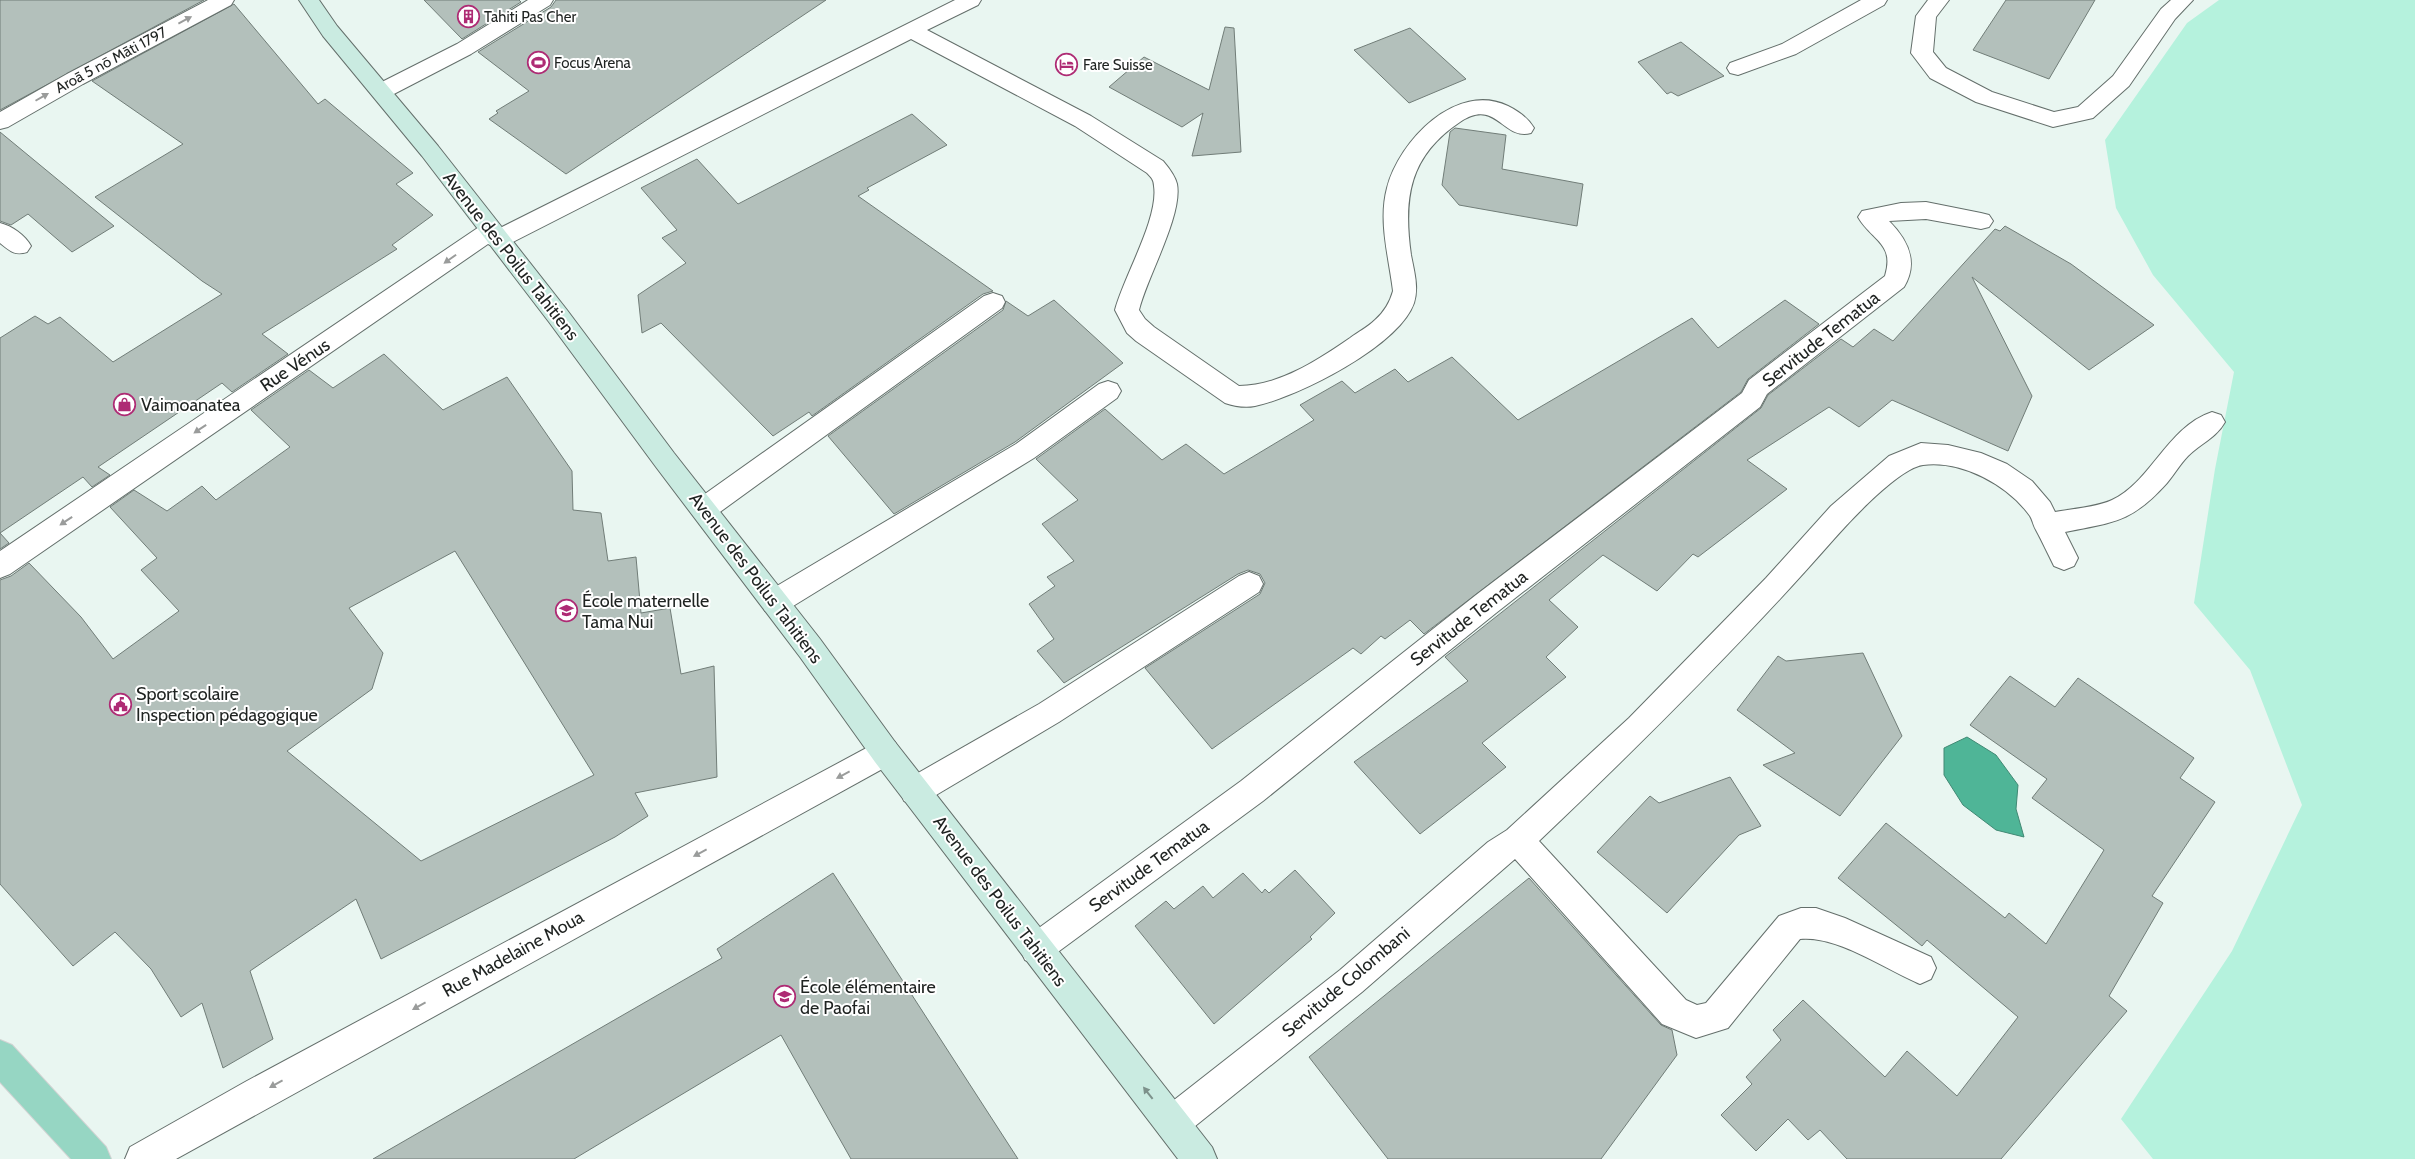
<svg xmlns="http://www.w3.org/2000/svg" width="2415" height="1159" font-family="Cabin,sans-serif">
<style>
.green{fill:#b5f2dd}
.water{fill:#4fb597;stroke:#418974}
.building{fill:#b3c0bb;stroke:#717d78;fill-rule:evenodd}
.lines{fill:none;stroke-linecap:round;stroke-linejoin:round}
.minor-casing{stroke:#646f6b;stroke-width:2}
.secondary-casing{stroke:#646f6b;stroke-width:2}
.primary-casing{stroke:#d2d3d3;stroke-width:2}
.minor{fill:#fff;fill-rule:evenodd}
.secondary{fill:#caebe1;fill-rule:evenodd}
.primary{fill:#96d6c3;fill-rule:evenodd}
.oneway{fill:#9a9c9b}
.oneway2{fill:#7d918b}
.labels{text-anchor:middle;stroke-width:4;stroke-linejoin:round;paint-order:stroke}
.far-poi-label{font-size:15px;fill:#1f2321;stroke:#fff;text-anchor:start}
.far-street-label{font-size:15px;fill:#1f2321;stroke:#fff}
.street-label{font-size:18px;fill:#1f2321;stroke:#fff}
.poi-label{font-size:18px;fill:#1f2321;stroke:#fff;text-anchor:start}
</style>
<rect width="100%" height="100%" fill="#e9f6f1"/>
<!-- green -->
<path class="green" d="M2219,0H2415V1159H2153L2121,1119L2232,951L2302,805L2250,670L2194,603L2215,469L2234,372L2153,275L2116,208L2105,140L2187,23Z"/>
<!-- water -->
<path class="water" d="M1967,737L1996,755L2018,785L2016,809L2024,837L1996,830L1963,805L1944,775V748Z"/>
<!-- building -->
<path class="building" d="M0,0H204L0,110Z
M424,0H519L521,2L462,39Z
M556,0H826L566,174L489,119L498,113L496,111L529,91L478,52L551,7Z
M2006,0H2095L2049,79L1973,50Z
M234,4L318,104L325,99L413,173L396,184L433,215L392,245L397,249L262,334L288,354L232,392L222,383L98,467L110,475L92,487L83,477L0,533L9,543L0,549V338L35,316L48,324L60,317L113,362L222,294L202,281L95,197L183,144L92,81Z
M1225,27L1234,28L1241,152L1192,156L1203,113L1182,127L1109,87L1144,57L1209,90Z
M1410,28L1466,79L1409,103L1354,50Z
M1681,42L1724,76L1678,96L1671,92L1667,94L1638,62Z
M912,114L947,145L867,188L869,190L858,196L993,291L983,294L812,416L809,412L773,436L661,323L642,333L638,295L686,263L662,238L677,230L641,188L697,159L738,204Z
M1455,128L1506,135L1502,169L1583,184L1577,226L1459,205L1442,185L1450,132Z
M0,132L114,226L72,252L28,214L11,225L0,221Z
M2005,226L2071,264L2154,325L2089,370L1972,277L2032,396L2008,451L1892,400L1859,427L1829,407L1747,460L1787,489L1698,557L1693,554L1657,591L1603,555L1549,600L1578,627L1546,657L1566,677L1482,743L1506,767L1420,834L1354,762L1468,681L1445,657L1761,408L1768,395L1841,339L1853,347L1874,329L1893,341L1995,229L2000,231Z
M1054,300L1123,363L1015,442L894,514L828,436L1003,310L1006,301L1028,316Z
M1785,300L1819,324L1748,379L1741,392L1424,634L1410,620L1385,639L1381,636L1361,654L1353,648L1212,749L1145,668L1260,594L1265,583L1260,574L1248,570L1238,574L1064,683L1037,651L1054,639L1029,604L1055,586L1047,577L1074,561L1042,524L1078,500L1036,459L1105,409L1162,460L1186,444L1224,474L1314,420L1300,405L1342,381L1355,393L1395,369L1408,382L1452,357L1518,420L1692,318L1718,348Z
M384,354L443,410L507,377L572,471L573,510L601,513L608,561L636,557L641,613L670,608L681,674L714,666L717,777L635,793L648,816L615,837L381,959L356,899L250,971L273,1039L223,1068L202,1003L181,1017L151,969L115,932L73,966L0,884V580L11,576L29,563L81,617L113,659L179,611L141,570L157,558L110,507L134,490L167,511L202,486L216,500L290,447L251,410L309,370L333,388ZM455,551L594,775L421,861L287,751L372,689L383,653L349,608Z
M1863,653L1902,736L1840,816L1763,765L1795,753L1737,710L1778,656L1786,661Z
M2010,676L2055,707L2078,678L2194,758L2180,778L2215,802L2152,896L2163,903L2109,996L2127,1011L2001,1159H1847L1820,1130L1808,1140L1788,1119L1756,1151L1721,1115L1752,1084L1746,1077L1781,1040L1773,1030L1803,1000L1885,1077L1907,1051L1957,1096L2018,1017L1927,940L1922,946L1838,878L1886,823L2005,918L2009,913L2046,944L2104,850L2032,798L2047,779L1970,725Z
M1730,777L1761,826L1739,835L1667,913L1597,852L1650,796L1659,803Z
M1295,870L1335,913L1310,937L1312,939L1214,1024L1135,926L1166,901L1174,909L1203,886L1213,898L1243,873L1262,893L1265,889L1269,893Z
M833,873L1018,1159H851L781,1035L574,1159H373L722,958L717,949Z
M1529,878L1661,1025L1672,1030L1677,1055L1601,1159H1388L1309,1057Z"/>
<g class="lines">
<defs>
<path id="minor" d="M208,0H234L231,5L83,84L8,127L0,129V112L67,74Z
M528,0H553L550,5L471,54L390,96L382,98L374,96L371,91L374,86L457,44Z
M955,0H981L978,5L927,30L1091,116L1163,161C1169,168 1175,176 1177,184C1183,215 1147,277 1139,310L1145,319L1154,327L1239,386C1279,386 1318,360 1350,338C1358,332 1368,327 1375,320C1384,312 1390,302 1393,291C1389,258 1378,221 1387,188C1399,141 1456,81 1508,106C1518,111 1528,118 1534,128L1531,133C1503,141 1496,97 1460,122C1409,156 1403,198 1411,255C1414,271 1419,287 1414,303C1399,346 1298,397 1255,406C1245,408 1234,406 1225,403L1136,341L1127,333L1115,310C1124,276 1159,218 1154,186C1154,180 1151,177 1147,173L1075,126L911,39L505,246L497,248L488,244L10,574L0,578V551L482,225L490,223L498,225L500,228Z
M1861,0H1887L1884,5L1796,54L1738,75L1730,73L1727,68L1730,63L1782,44Z
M1928,0H1949L1936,17L1933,52L1946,68L1992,92L2054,112L2078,107L2113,76L2161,9L2171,0H2193L2175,19L2129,86L2093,118L2053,127L1976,102L1930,78L1911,53L1916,16Z
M1926,202L1981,213L1989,215L1993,221L1989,227L1981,229L1926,219L1889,221C1908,240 1919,262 1904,287L1767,394L1760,407L1496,613L1263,801L1047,960L1036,965L1025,960L1020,949L1025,938L1241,781L1476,595L1742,393L1749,380L1885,276C1895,243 1872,241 1858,217L1862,211L1901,203Z
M0,223C12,226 25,235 31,246L27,252C15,256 10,251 0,243Z
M993,293L1002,296L1005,302L1002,308L713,517L704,520L695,517L691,509L695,501L984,296Z
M1108,381L1117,384L1121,391L1117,398L1034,458L785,611L775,614L765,611L761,602L765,593L1016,444L1099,384Z
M2212,412L2221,415L2225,422C2217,437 2200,444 2188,456C2180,464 2174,475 2167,483C2131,523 2114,522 2065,532L2078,558L2074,566L2064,570L2054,566C2048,554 2042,541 2036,530C2033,525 2033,521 2030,516C2008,485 1962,460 1923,465C1899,468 1850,521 1834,539C1741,645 1641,744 1539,841L1686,1000L1697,1005L1706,1003L1779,916L1801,908H1816L1845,918L1931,957L1936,968L1931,979L1920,984C1887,970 1837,935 1800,939L1728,1028L1696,1038L1662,1024L1515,859L1362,992L1184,1135L1172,1140L1160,1135L1155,1123L1160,1111L1340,970L1488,842L1507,830L1629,718L1766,578L1831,506L1889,456L1921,443L1948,445L1981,453L2007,464L2032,481L2050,502L2055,512C2072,509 2097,507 2112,500C2151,482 2167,427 2212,412Z
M1249,572L1259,576L1263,584L1259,592L1059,722L926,801L915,805L904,801L900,791L904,781L1039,704L1239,576Z
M885,738L895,742L900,752L895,762L176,1159H125L130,1147L245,1082Z"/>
<path id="secondary" d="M299,0H319L337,26L438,146L567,310L674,453L820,639L895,742L1212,1147L1217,1159H1178L875,762L800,657L656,467L549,322L422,156L323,36Z"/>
<path id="primary" d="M0,1040L12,1045L106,1147L111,1159H71L0,1082Z"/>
</defs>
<!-- minor casing -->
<use href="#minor" class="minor-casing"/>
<!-- secondary casing -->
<use href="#secondary" class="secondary-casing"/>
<!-- primary casing -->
<use href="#primary" class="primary-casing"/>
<!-- minor -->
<use href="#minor" class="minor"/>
<!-- secondary -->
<use href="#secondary" class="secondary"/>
<!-- primary -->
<use href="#primary" class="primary"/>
</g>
<!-- one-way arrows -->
<defs><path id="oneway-solid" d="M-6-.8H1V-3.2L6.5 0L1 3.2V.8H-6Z" transform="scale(1.25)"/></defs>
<g class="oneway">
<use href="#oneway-solid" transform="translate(185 20) rotate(-28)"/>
<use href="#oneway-solid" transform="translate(42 97) rotate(-30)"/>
<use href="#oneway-solid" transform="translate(450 259) rotate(145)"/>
<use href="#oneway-solid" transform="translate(200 429) rotate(146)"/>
<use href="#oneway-solid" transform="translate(66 521) rotate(146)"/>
<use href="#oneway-solid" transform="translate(843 775) rotate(152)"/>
<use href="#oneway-solid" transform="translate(700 853) rotate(152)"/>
<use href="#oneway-solid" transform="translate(419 1006) rotate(151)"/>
<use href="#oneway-solid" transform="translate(276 1084) rotate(151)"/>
</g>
<use class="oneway2" href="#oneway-solid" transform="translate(1148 1093) rotate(-128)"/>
<!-- icons -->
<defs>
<symbol id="building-ring" viewBox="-11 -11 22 22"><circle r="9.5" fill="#fff" stroke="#ae2b74" stroke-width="1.5"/><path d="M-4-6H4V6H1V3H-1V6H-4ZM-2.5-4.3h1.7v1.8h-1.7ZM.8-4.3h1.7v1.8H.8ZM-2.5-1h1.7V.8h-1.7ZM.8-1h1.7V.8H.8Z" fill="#ae2b74"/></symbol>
<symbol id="stadium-ring" viewBox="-11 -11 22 22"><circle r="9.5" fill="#fff" stroke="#ae2b74" stroke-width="1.5"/><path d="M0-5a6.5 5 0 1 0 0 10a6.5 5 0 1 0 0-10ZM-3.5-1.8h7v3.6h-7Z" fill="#ae2b74"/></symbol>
<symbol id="hotel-ring" viewBox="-11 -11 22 22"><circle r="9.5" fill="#fff" stroke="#ae2b74" stroke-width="1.5"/><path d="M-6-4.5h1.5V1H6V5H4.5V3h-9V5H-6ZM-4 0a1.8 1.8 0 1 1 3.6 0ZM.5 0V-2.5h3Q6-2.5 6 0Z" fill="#ae2b74"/></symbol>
<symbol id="shop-ring" viewBox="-11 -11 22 22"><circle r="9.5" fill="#fff" stroke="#ae2b74" stroke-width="1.5"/><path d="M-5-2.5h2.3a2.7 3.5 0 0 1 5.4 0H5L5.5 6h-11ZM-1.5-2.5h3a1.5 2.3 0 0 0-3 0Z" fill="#ae2b74"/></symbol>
<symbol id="school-ring" viewBox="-11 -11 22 22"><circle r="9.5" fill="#fff" stroke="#ae2b74" stroke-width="1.5"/><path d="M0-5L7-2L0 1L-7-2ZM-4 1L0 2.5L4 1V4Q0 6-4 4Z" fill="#ae2b74"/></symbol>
<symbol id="civic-ring" viewBox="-11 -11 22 22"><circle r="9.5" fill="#fff" stroke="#ae2b74" stroke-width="1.5"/><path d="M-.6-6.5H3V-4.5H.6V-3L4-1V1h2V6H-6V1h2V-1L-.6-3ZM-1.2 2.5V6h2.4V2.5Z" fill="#ae2b74"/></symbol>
</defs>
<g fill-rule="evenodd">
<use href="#building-ring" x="456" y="4" width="25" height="25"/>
<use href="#stadium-ring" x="526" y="50" width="25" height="25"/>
<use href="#hotel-ring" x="1054" y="52" width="25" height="25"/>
<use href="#shop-ring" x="112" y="392" width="25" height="25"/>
<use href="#school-ring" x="554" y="598" width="25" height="25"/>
<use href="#civic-ring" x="108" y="692" width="25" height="25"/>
<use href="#school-ring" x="772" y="984" width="25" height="25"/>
</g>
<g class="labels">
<!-- far-poi labels -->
<g class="far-poi-label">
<text x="484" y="22">Tahiti Pas Cher</text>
<text x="554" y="68">Focus Arena</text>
<text x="1083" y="70">Fare Suisse</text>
</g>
<!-- far-street labels -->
<g class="far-street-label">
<text transform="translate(111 60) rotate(-28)" y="5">Aroā 5 nō Māti 1797</text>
</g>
<!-- street labels -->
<g class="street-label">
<text transform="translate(511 256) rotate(52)" y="6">Avenue des Poilus Tahitiens</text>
<text transform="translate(1821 339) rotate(-38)" y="6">Servitude Tematua</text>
<text transform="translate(295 365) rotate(-34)" y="6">Rue Vénus</text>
<text transform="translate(756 578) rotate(53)" y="6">Avenue des Poilus Tahitiens</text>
<text transform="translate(1469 618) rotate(-38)" y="6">Servitude Tematua</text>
<text transform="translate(1149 866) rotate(-36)" y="6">Servitude Tematua</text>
<text transform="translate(1000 901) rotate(53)" y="6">Avenue des Poilus Tahitiens</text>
<text transform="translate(513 954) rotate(-29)" y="6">Rue Madelaine Moua</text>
<text transform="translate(1346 982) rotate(-40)" y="6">Servitude Colombani</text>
</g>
<!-- poi labels -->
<g class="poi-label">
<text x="141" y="411">Vaimoanatea</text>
<text x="582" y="607">École maternelle<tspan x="582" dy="21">Tama Nui</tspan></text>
<text x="136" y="700">Sport scolaire<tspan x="136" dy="21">Inspection pédagogique</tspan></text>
<text x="800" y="993">École élémentaire<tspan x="800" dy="21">de Paofai</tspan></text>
</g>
</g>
</svg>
